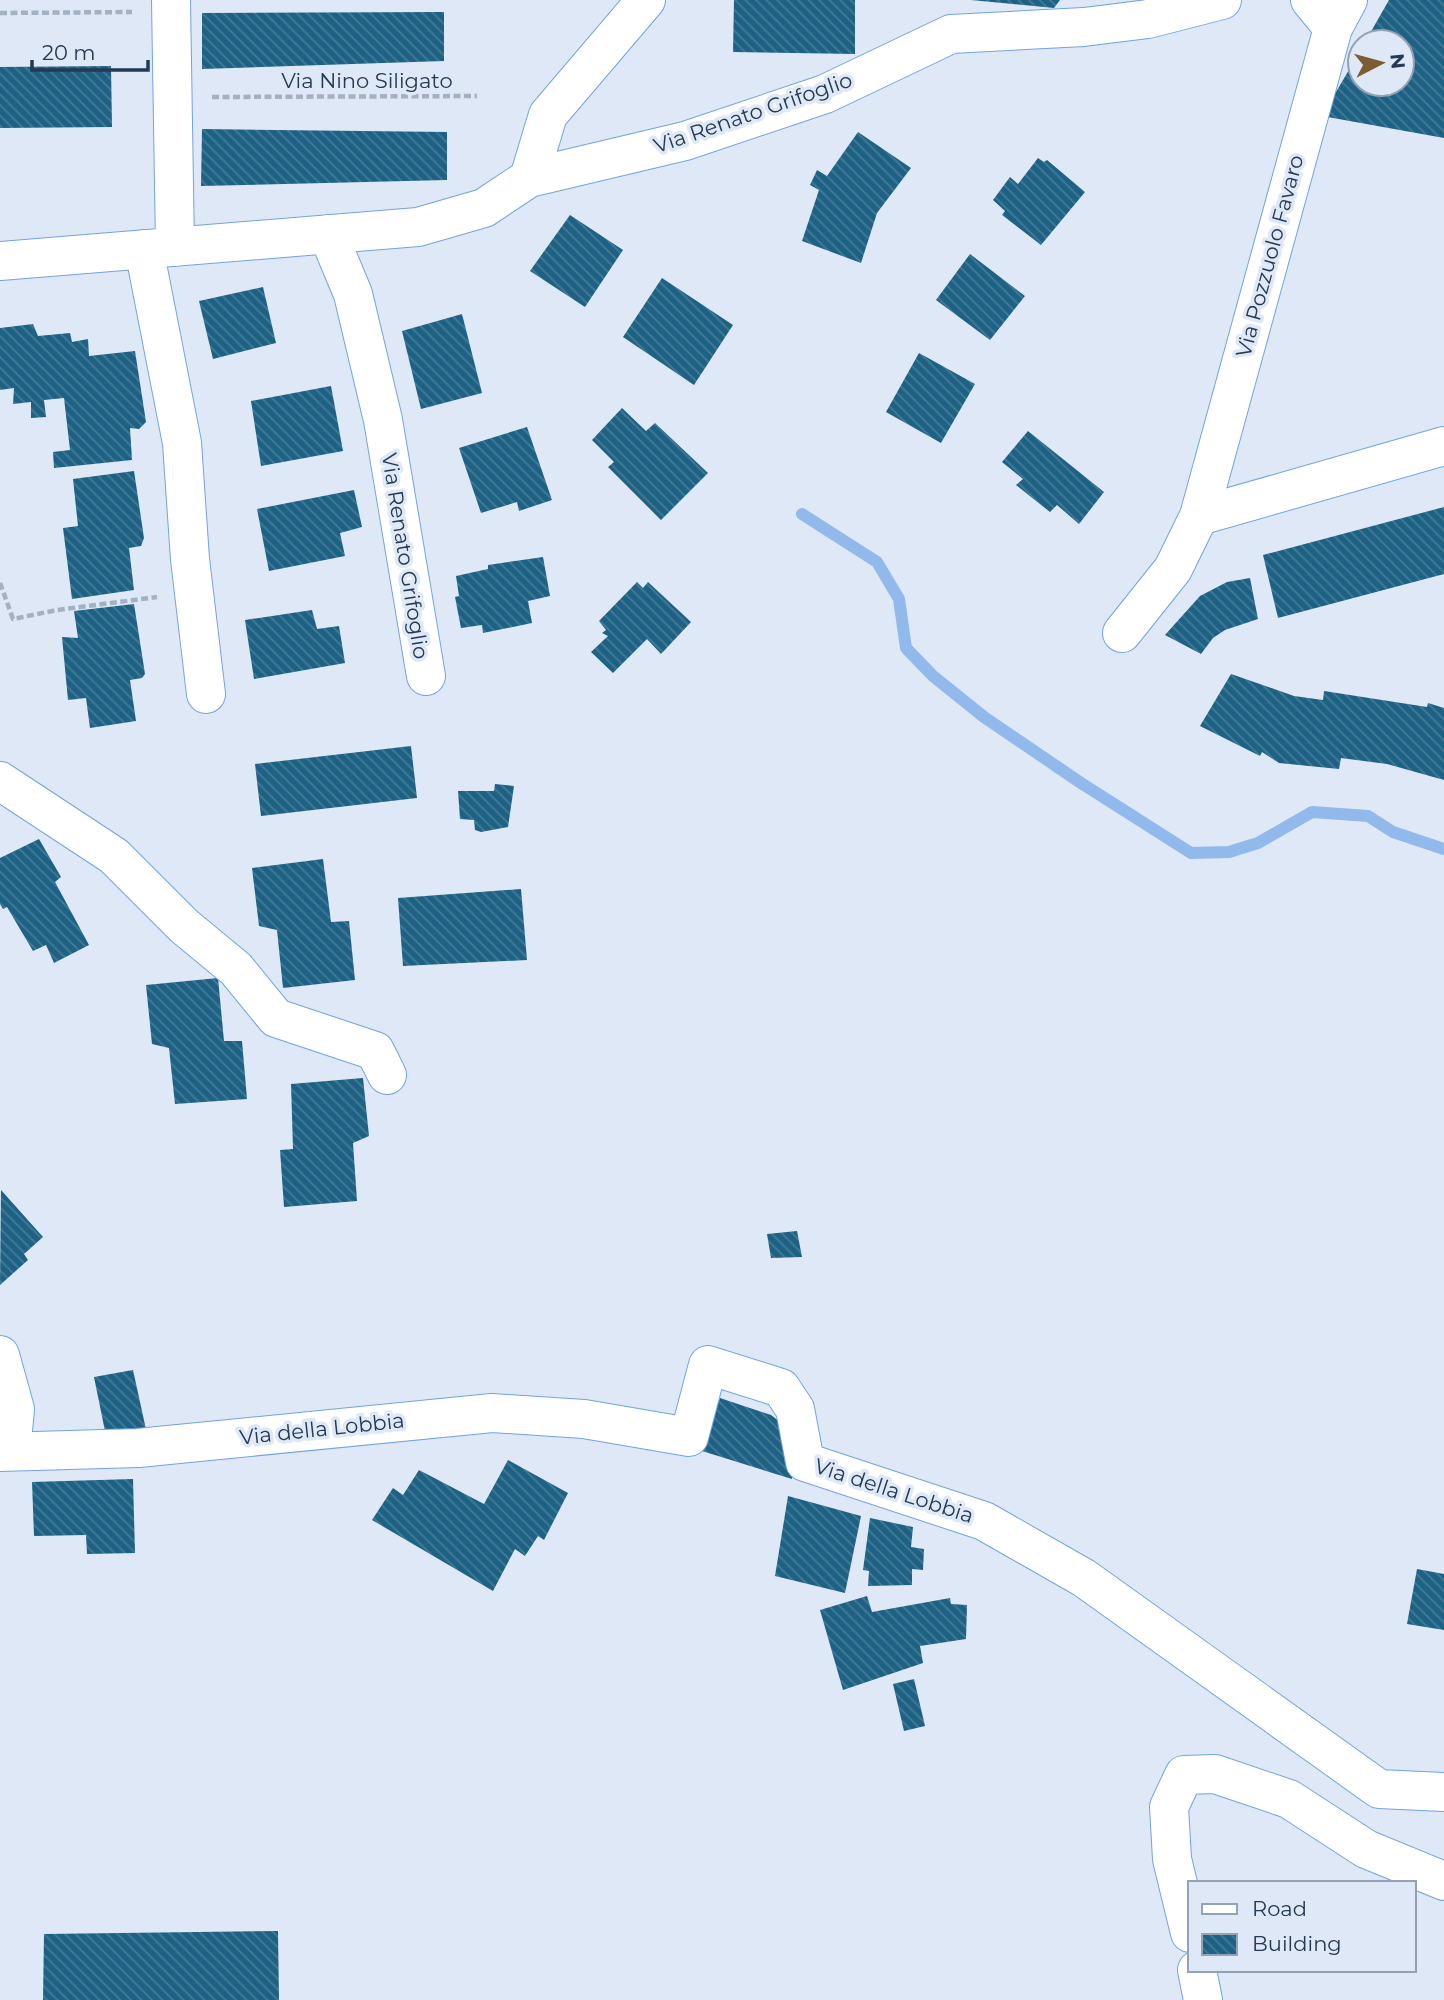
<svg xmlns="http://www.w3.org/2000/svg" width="1444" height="2000" font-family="Montserrat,sans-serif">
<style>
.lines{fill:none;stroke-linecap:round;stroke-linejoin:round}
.stream{stroke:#91b9ec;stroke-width:12}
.building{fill:url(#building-back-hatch)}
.minor-casing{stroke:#72a3e3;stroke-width:40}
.path{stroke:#a4b1c3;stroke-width:4.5;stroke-dasharray:7 3.5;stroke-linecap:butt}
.minor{stroke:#fff;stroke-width:38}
.labels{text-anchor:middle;stroke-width:7;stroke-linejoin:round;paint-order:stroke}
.street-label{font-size:21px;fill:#243953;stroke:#dee8f6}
</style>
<defs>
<pattern id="building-back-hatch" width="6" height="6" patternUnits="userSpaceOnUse" patternTransform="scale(1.75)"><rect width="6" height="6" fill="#1d6284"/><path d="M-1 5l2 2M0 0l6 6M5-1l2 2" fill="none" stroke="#457a96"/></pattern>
</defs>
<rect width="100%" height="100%" fill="#dee8f6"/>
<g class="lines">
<!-- stream -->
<path class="stream" d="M802,514L877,562L899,599L906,648L933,676L984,717L1081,783L1191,853L1229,852L1258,843L1312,812L1368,816L1393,832L1444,849"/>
</g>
<!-- building -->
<path class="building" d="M734,0H855V54L733,52Z
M971,0H1060L1054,8Z
M1389,0H1444V138L1322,116L1360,51V84H1402V42H1365Z
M444,12V61L202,69V13Z
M111,66L112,127L0,128V67Z
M202,129L447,132V180L201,186Z
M858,132L911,168L877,213L861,263L802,241L819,190L810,185L817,170L827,176Z
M1038,158L1044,162L1047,160L1085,192L1041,245L1002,215L1005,211L993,200L1010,177L1018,184Z
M570,215L623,250L585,307L530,271Z
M970,254L1025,296L990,340L936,300Z
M662,278L733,325L694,385L623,337Z
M263,287L276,343L213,359L199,301Z
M462,314L482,393L421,409L402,331Z
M33,324L38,336L70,333L72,342L88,339L89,356L135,351L146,422L139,429L130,428L132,460L54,468L53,452L70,450L64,398L44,400L46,417L31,418V402L13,404L14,388L0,390V328Z
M919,353L975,384L941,443L886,412Z
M331,386L343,451L261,466L251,401Z
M622,408L646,431L655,423L708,473L661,520L608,467L614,462L592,440Z
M527,427L552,500L519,511L517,502L481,513L459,448Z
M1028,431L1104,492L1079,524L1057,505L1050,512L1016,485L1023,479L1002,462Z
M134,471L144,538L141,546L129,548L134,590L72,599L63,528L78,526L73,479Z
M354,490L362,527L340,533L345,556L269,571L257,509Z
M1444,507V574L1278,618L1263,555Z
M543,557L550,596L528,601L532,623L483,633L482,625L461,628L455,597L459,596L456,576L488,569V565Z
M1250,578L1258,619L1225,630L1213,638L1201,654L1165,635L1200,596L1227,582Z
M637,582L643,588L648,582L691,622L661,654L647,639L613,673L591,652L608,636L602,633L606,630L599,621Z
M134,604L145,674L142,678L130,680L136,721L90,728L86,698L68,700L62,637L78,638L74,611Z
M312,610L317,629L339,626L345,663L254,679L245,620Z
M1231,674L1294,696L1323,700L1324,691L1427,707L1428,703L1444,708V780L1387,764L1341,758L1339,769L1279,763L1262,752L1260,756L1200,726Z
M411,746L417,798L261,816L255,764Z
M495,784L514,786L508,827L481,832L475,830L474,820L460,819L458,791H494Z
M39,839L61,877L55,882L89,945L54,963L46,945L33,951L7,907L3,909L0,904V858Z
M323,859L331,922L349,921L355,980L283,988L277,930L259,926L252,868Z
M521,889L527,960L403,966L398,898Z
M218,978L224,1041H242L247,1099L175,1104L169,1048L152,1044L146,985Z
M363,1078L369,1136L353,1143L357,1201L284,1207L280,1150L293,1149L291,1084Z
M1,1190L43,1237L24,1254L28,1260L0,1285Z
M797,1231L802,1257L771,1258L767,1234Z
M133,1370L147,1434L107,1441L94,1377Z
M720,1398L771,1415L789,1429L792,1479L702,1451Z
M508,1460L568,1493L544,1540L538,1536L525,1556L515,1549L493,1591L372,1520L393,1488L403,1495L419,1470L484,1504Z
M133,1479L135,1553L87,1554L86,1535L34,1536L32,1482Z
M788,1496L861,1516L845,1593L775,1576Z
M870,1518L913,1527L911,1547L924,1549L923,1570L912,1569V1585L868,1586L869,1571L863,1570Z
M1417,1569L1444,1574V1630L1407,1624Z
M867,1596L872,1612L950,1598L951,1604L967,1605L966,1639L920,1646L923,1663L843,1690L820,1610Z
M914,1679L925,1726L904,1731L893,1684Z
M278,1931L279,2000H43L44,1934Z"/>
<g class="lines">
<defs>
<path id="minor" d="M171,0L175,247
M1310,0L1333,28
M529,178L548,115L646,0
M328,234L353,294L383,420L426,676
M144,249L182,443L190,559L206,694
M0,261L418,227L484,208L529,178L685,141L825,94L951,34L1084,27L1148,19L1222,0
M1199,516L1444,446
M1122,633L1173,569L1199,516L1333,28L1348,0
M0,781L114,856L184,926L236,969L276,1018L375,1051L387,1075
M0,1355L15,1409L11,1451
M0,1452L138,1448L492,1413L584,1419L689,1437L708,1365L781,1388L795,1409L805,1462L984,1521L1084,1578L1379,1789L1444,1792
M1190,1933L1172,1859L1169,1807L1184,1775L1215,1774L1289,1799L1366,1849L1444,1881
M1197,1970L1203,2000"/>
</defs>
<!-- minor casing -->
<use href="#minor" class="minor-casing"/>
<!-- path -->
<path class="path" d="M0,13L132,12
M212,97L477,96
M0,583L13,619L57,610L157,597"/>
<!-- minor -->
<use href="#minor" class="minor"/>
</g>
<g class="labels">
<!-- street labels -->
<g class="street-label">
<text x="367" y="88">Via Nino Siligato</text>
<text transform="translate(753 113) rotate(-19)" y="7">Via Renato Grifoglio</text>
<text transform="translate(1270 256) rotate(-75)" y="7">Via Pozzuolo Favaro</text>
<text transform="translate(405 556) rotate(81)" y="7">Via Renato Grifoglio</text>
<text transform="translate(322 1429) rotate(-6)" y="7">Via della Lobbia</text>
<text transform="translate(894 1491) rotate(18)" y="7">Via della Lobbia</text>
</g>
</g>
<!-- legend -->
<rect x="1188" y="1881" width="228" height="91" fill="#dee8f6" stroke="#94a2b5" stroke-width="2"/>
<rect x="1202" y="1904" width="35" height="10" fill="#ffffff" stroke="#94a2b5" stroke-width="2"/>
<text x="1252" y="1916" font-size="21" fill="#243953">Road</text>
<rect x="1202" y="1934" width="35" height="21" fill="url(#building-back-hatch)" stroke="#94a2b5" stroke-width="2"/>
<text x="1252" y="1951" font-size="21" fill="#243953">Building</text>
<!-- north arrow -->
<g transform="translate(1381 63) rotate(84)"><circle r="33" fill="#dee8f6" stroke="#94a2b5" stroke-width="2"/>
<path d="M0-5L12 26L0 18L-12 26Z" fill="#7b5d31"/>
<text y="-10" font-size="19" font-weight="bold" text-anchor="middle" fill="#243953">N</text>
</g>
<!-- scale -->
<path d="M32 60v10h116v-10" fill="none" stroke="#243953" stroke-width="3.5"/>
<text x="42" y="60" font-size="21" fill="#243953" stroke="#dee8f6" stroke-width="5" paint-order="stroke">20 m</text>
</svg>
